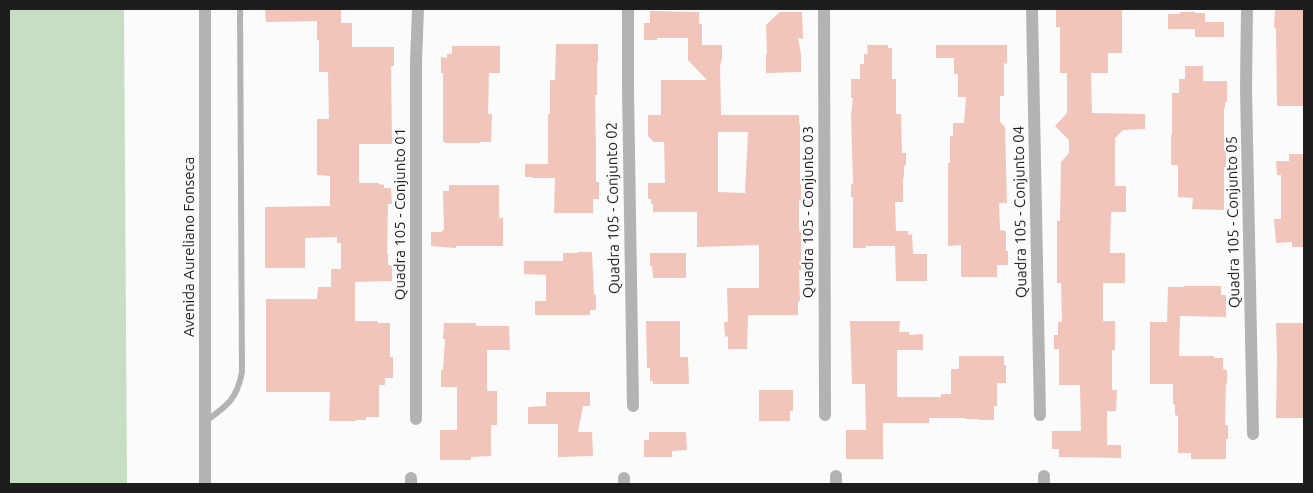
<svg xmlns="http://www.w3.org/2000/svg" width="1313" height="493" font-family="Ubuntu,sans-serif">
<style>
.green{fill:#c7ddc4}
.building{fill:#f2c5bb;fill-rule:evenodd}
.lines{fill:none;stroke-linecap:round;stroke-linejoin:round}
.service{stroke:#b4b3b4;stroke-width:6}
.minor{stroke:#b4b3b4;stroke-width:12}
.labels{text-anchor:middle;stroke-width:4;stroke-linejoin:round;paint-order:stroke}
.street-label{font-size:15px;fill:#1d1d1d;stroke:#fbfbfc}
</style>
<rect width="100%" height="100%" fill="#fbfbfc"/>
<!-- green -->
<path class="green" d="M9,9H124L127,484H9Z"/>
<!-- building -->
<path class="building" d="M265,9H325L341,10V23H352V47H394V66H391L392,144H359V183H379V184L384,185V188H391L392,204H388L387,254H388V265H392V281L355,282V321H377L378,323H390V357H393V378H385V385H379V417H366V420H356V421H329L330,392H266V299H317L318,287H331V269H341V243H337V237L305,238V268H265V207L330,206V176L317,175V119H329L328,72H319V40H317V21L266,22Z
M1056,10H1122V53H1108V73H1091L1092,113L1145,114V129L1123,130L1115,138V186H1126V212H1111L1110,253H1125V283H1103V321H1115V350H1112V390H1117L1116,411H1107V445H1121V458L1059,457V449H1052V431H1081L1080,385H1059V349H1054V335H1058V322H1062L1061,283H1057V221H1060L1061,162L1069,153V140L1055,126L1067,113V73H1060V27H1056Z
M1275,10H1304V106H1277L1276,28H1274Z
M650,11L699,12V24H702V45H722V58L720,66L721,115H799V124H800V184H801V200H799V231L801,232V270H799L800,301L798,302V315H748L747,349H728V336L725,337L724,322H728L727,288H759V245L697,247V212H653V204H651V199H648V183H665L664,142H654L648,136V115H661V80H707L688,60V38H657V40H644V23H650ZM718,132H748L745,193L718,192Z
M780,12H802L803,39L798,38L801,54V72L766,73V54H767L766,25L771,20Z
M1180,12H1195V13H1205V22H1224V37H1195V29H1168V14H1180Z
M556,44H598V62H597V95H595L596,150V182H599V199H593V213H554L555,178H532V177H525V164H548V114H550V80H555Z
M867,45H888V48H892V79H896V114H901L902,153H906V165L904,166V177H903V202H895L896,231H908V235L912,234L913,254H927V281H896L895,246H866V248H853V197H851V184H853L851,115L853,98H851V79H860V64H864V54H868Z
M936,45H1007V64L1004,63V96H1000V122L1005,127L1007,203H999L1000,230L1006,231V251H1008V265H997V277H961V245L948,246V163H950V136H953V123H964L966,97H958V74H954V58H936Z
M452,46H500V73H489L488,114H492L491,142H480V143H445V142H443V73H441V57L447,58V54H452Z
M1185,66H1203V81H1227V102H1225V108H1224V150H1226V167H1224V210L1192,209L1193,198L1178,197V165H1171V135H1172V93H1179V79H1185Z
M1289,154H1304V247H1292V242L1276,243L1274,219H1281V175H1277L1276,161H1289Z
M449,185H499V218H503V246H456V248L431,246V232H442V230H444L443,191H449Z
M578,252H592L594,295H596V310H590V315H535V301H546V275L524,274V261H563V253H577Z
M650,253H686V278H653L652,266H650Z
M1184,286H1221V295H1226V317L1180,316L1179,356H1214V358H1223V369L1227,370V383H1226L1225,425H1228V439H1226V459H1191V453H1178V416L1175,415V405L1173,404V384H1150V322H1167L1168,287H1184Z
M646,321H680V357H688L689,384H653V381H650V368H647Z
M850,321H900L899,332H909V335L923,334V350H897V397H941V394H951V369H959V356H1004V365H1006V383H997V406H994V420H979V419H966V418H929V423H883V459H846V430H866L865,384H852Z
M444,323H476V326H509L510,350H487V391H497V425H491V456L471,457V460H440V430H457V387H441V370H443L445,339H443Z
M1276,323H1304V418H1276L1277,356Z
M759,390H793V411H790V421H759Z
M546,392H590V406H583L578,432H592L593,456L558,457V424H528V407L546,406Z
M649,432H686L687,450L672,451V457H644V440H649Z"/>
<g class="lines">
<!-- service -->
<path class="service" d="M206,421C227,406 237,399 242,372L240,9"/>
<!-- minor -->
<path class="minor" d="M205,9V484
M628,9V89L633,406
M824,9L825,415
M1032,9L1040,415
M1247,9L1246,89L1253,434
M416,419V62L418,9
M411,478V484
M624,478V484
M836,484V476
M1044,484V476"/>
</g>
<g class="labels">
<!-- street labels -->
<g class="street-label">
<text transform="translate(613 208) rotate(-91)" y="5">Quadra 105 - Conjunto 02</text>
<text transform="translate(808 212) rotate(-90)" y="5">Quadra 105 - Conjunto 03</text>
<text transform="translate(1020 212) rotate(-91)" y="5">Quadra 105 - Conjunto 04</text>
<text transform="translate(400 214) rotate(-90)" y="5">Quadra 105 - Conjunto 01</text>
<text transform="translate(1233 222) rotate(-91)" y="5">Quadra 105 - Conjunto 05</text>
<text transform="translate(189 247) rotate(-90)" y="5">Avenida Aureliano Fonseca</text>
</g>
</g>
<!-- border -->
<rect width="1313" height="493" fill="none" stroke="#1d1d1d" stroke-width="20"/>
</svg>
